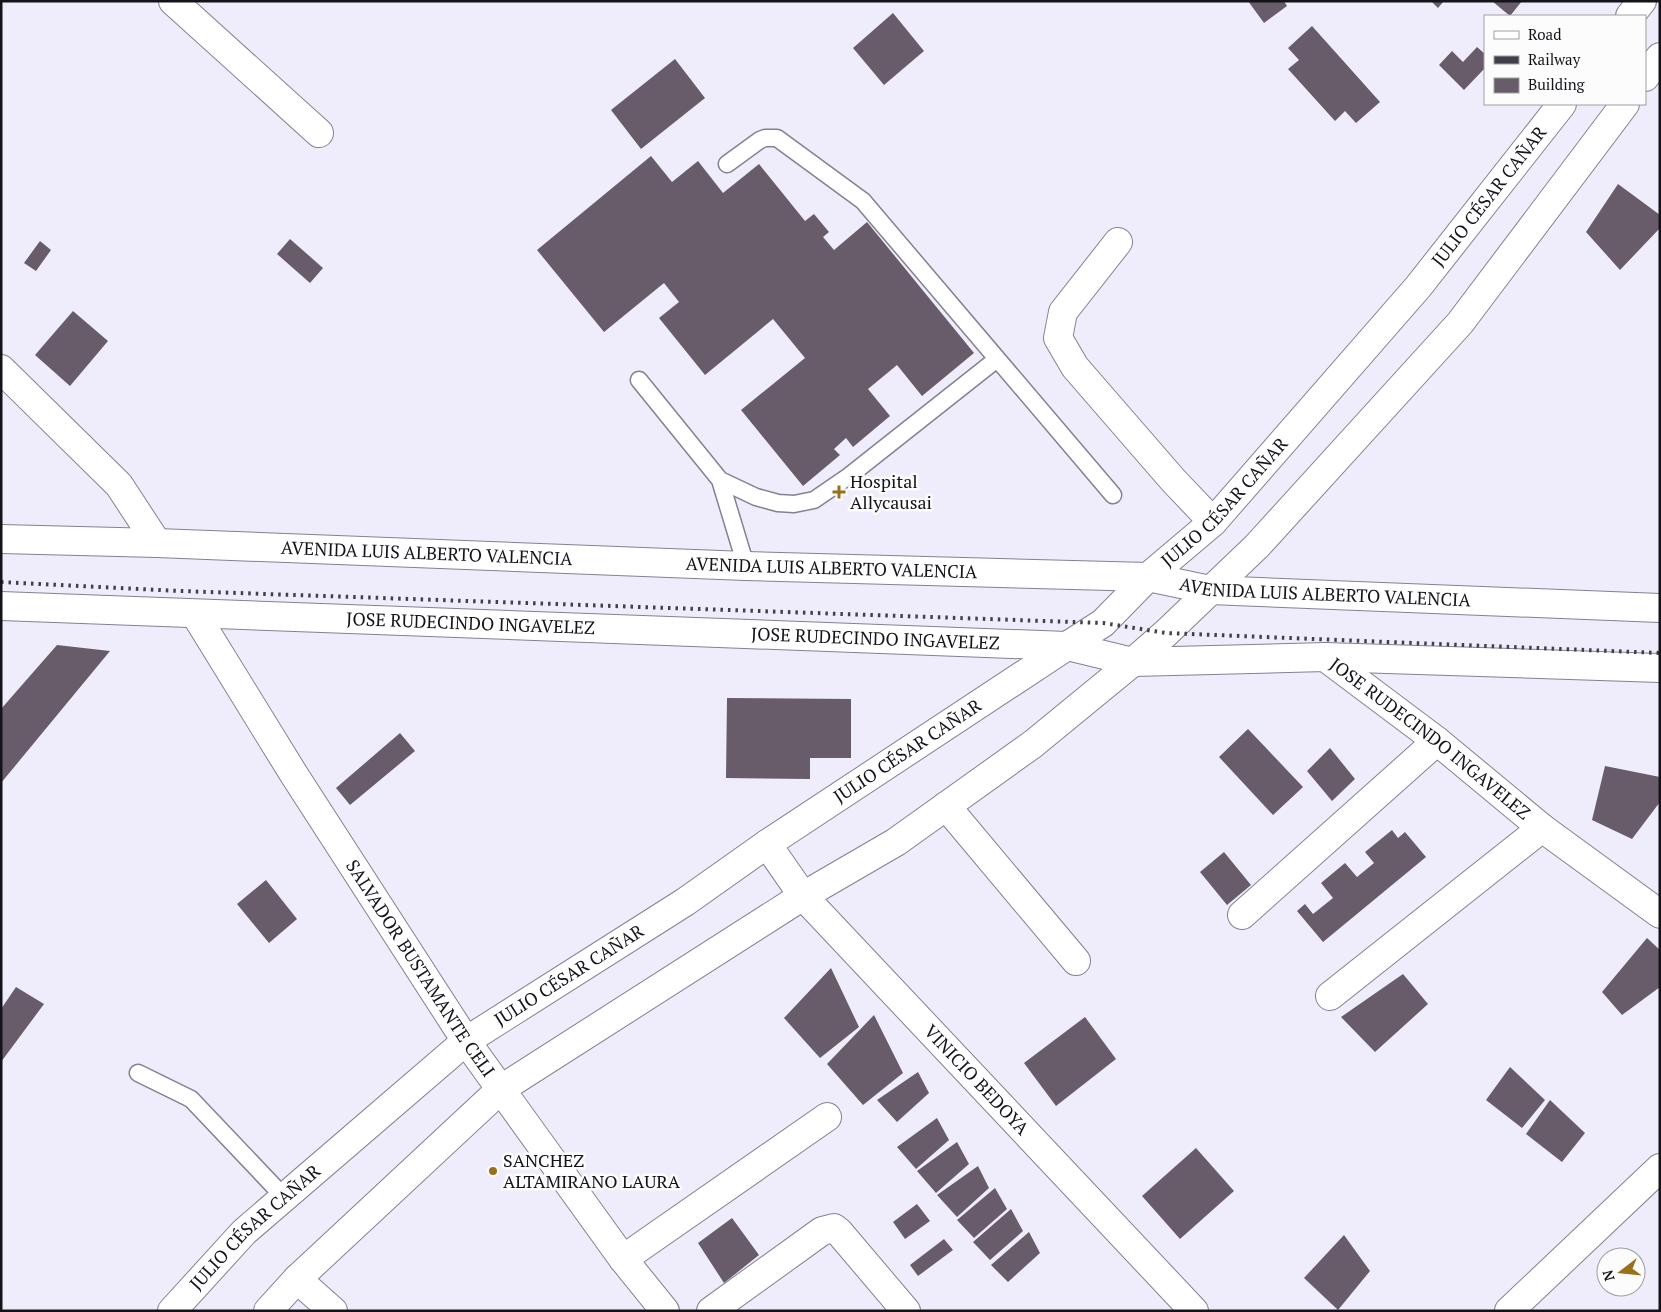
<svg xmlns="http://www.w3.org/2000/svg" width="1661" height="1312" font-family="'PT Serif',serif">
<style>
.building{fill:#685c6a}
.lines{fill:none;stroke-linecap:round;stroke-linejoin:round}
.lane-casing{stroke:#838192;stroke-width:19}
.street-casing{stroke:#838192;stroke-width:30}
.secondary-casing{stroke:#838192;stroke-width:30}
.lane{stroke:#fff;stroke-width:16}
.street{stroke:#fff;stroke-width:28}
.secondary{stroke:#fff;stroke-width:28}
.rail{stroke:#414049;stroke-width:4;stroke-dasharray:2.5 5;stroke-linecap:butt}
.poi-dot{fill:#96701a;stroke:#fcfcfc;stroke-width:2}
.labels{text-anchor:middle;stroke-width:5;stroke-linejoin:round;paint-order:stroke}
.street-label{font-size:18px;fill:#14131a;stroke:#fcfcfc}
.poi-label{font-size:18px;fill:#14131a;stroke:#fcfcfc;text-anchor:start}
</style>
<rect width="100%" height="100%" fill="#efedfc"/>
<!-- building -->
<path class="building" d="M1248,1H1284L1287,6L1264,23Z
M1431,1H1444L1438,8Z
M1492,1H1522L1510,16Z
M893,13L924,51L884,85L853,48Z
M1312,26L1380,102L1356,123L1345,111L1335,121L1288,69L1299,60L1288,48Z
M1477,47L1485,54V68L1464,90L1439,65L1452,51L1463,62Z
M675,59L705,98L641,149L611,110Z
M651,156L672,182L698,161L723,193L759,164L805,221L814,214L829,232L823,237L834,250L867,222L974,353L922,396L897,365L868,389L890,416L853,447L846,438L834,449L840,455L803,486L741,410L805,358L773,319L705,375L659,318L679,302L664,283L604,332L537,250Z
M1618,184L1660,215V228L1620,270L1586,232Z
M290,239L323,268L310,283L277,254Z
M40,241L51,250L36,271L24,263Z
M73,311L108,341L70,386L35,355Z
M57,645L110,651L1,783V709Z
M727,698L851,699V758H810V779L726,778Z
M1248,729L1303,787L1273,815L1219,757Z
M400,733L415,751L350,805L336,788Z
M1330,748L1355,779L1332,801L1307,771Z
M1605,766L1660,777V802L1632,839L1592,820Z
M1392,830L1398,838L1405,832L1426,857L1323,942L1297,911L1305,904L1313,914L1333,898L1321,883L1345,863L1357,877L1374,863L1365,852Z
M1224,852L1251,885L1227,905L1200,872Z
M266,880L297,919L269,943L237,904Z
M1647,938L1660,950V987L1622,1015L1602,992Z
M831,968L859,1027L820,1058L784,1018Z
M1403,974L1428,1004L1375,1052L1341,1017Z
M16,987L44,1004L1,1062V1009Z
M874,1015L903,1073L863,1105L827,1064Z
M1085,1017L1116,1059L1056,1106L1024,1063Z
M1510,1067L1545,1100L1522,1128L1486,1100Z
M918,1072L929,1093L897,1122L877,1100Z
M1550,1100L1585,1133L1562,1162L1526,1134Z
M937,1118L949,1140L916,1169L897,1147Z
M957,1142L969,1164L936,1193L917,1171Z
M1196,1148L1234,1191L1180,1239L1142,1196Z
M978,1166L989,1188L957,1217L937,1195Z
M995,1188L1007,1209L974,1238L957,1220Z
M917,1204L930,1221L905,1239L893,1222Z
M1011,1209L1023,1231L990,1260L973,1242Z
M732,1218L759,1255L724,1283L698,1243Z
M1029,1232L1040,1253L1008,1282L991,1265Z
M1344,1235L1370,1271L1338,1310L1304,1278Z
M944,1239L953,1250L918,1276L910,1265Z"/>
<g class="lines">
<defs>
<path id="lane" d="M727,164L760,140L765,138H777L863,201L1113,495
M639,380L720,480L746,566
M720,480L756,497L778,503L794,504L814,500L849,476L997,359
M138,1073L191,1099L284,1197"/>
<g id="street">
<path d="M173,1L319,133"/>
<path d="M1630,16L1642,1"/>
<path d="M1645,77L1660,57"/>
<path d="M1118,242L1063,312L1058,338L1075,367L1173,480L1213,522"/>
<path d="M1,369L119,485L157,543"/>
<path id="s1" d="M1,539L157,543L746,566L1148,577L1210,590L1660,608"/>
<path id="s2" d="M1,606L1067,646L1103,623L1148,577L1213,522L1418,287L1562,104"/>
<path id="s3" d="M195,614L293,773L466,1041L623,1259L665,1311"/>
<path d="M1325,657L1660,668"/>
<path d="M1133,662L1166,633L1257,546L1460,323L1625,104"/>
<path d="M946,806L1076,961"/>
<path id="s4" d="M767,844L803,896L1194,1311"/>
<path d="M1242,915L1437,741"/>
<path d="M1330,996L1542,828"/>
<path d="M623,1259L827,1117"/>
<path d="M297,1279L333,1311"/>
<path d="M711,1311L822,1231L834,1228L839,1232L906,1311"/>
<path d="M1509,1311L1660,1168"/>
</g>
<g id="secondary">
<path id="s5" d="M172,1311L244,1232L466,1041L685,902L767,844L1067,646L1133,662L1325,657L1437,741L1542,828L1660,914"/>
<path d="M268,1311L297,1279L501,1089L803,896L896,842L1033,744L1133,662"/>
</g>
</defs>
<!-- lane casing -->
<use href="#lane" class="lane-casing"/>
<!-- street casing -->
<use href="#street" class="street-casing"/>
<!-- secondary casing -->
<use href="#secondary" class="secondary-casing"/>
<!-- lane -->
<use href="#lane" class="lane"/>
<!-- street -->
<use href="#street" class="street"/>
<!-- secondary -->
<use href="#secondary" class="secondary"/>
<!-- rail -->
<path class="rail" d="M1,582L180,591L1103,623L1166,633L1660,653"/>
</g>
<!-- markers -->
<g class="poi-dot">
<path d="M836.5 484.5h5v5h5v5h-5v5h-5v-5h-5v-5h5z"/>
<circle cx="493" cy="1171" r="5"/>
</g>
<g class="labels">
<!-- street labels -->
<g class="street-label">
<text dy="6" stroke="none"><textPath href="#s2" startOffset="1686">JULIO CÉSAR CAÑAR</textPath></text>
<text dy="6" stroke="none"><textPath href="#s2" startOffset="1281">JULIO CÉSAR CAÑAR</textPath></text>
<text dy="6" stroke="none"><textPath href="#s1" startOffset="426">AVENIDA LUIS ALBERTO VALENCIA</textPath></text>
<text dy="6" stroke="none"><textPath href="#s1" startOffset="831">AVENIDA LUIS ALBERTO VALENCIA</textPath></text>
<text dy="6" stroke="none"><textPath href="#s1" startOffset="1326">AVENIDA LUIS ALBERTO VALENCIA</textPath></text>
<text dy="6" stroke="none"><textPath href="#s2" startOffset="470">JOSE RUDECINDO INGAVELEZ</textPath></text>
<text dy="6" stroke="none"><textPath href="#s2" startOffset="875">JOSE RUDECINDO INGAVELEZ</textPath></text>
<text dy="6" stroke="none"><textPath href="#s5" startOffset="1512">JOSE RUDECINDO INGAVELEZ</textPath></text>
<text dy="6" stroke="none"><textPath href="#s5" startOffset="928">JULIO CÉSAR CAÑAR</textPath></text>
<text dy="6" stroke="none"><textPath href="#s3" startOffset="420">SALVADOR BUSTAMANTE CELI</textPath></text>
<text dy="6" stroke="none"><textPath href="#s5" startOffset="522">JULIO CÉSAR CAÑAR</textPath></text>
<text dy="6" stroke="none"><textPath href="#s4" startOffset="316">VINICIO BEDOYA</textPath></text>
<text dy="6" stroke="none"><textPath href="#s5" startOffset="118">JULIO CÉSAR CAÑAR</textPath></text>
</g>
<!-- poi labels -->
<g class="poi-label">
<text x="850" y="488">Hospital<tspan x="850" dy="21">Allycausai</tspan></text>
<text x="503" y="1167">SANCHEZ<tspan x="503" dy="21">ALTAMIRANO LAURA</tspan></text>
</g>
</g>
<!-- border -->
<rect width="1661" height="1312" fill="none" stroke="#14131a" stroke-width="5"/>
<!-- legend -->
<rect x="1484" y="15" width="162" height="90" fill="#fcfcfc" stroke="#9f9fa2"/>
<rect x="1494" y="31" width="25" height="8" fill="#ffffff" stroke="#9f9fa2"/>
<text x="1528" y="40" font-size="15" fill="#14131a">Road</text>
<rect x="1494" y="56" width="25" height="8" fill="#414049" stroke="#9f9fa2"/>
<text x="1528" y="65" font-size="15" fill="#14131a">Railway</text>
<rect x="1494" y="78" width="25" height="15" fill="#685c6a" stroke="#9f9fa2"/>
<text x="1528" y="90" font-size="15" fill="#14131a">Building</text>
<!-- north arrow -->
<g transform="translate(1621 1272) rotate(254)"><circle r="24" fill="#fcfcfc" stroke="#9f9fa2"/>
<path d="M0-4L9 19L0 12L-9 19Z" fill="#96701a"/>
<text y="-8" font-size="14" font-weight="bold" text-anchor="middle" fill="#14131a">N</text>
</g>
</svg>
